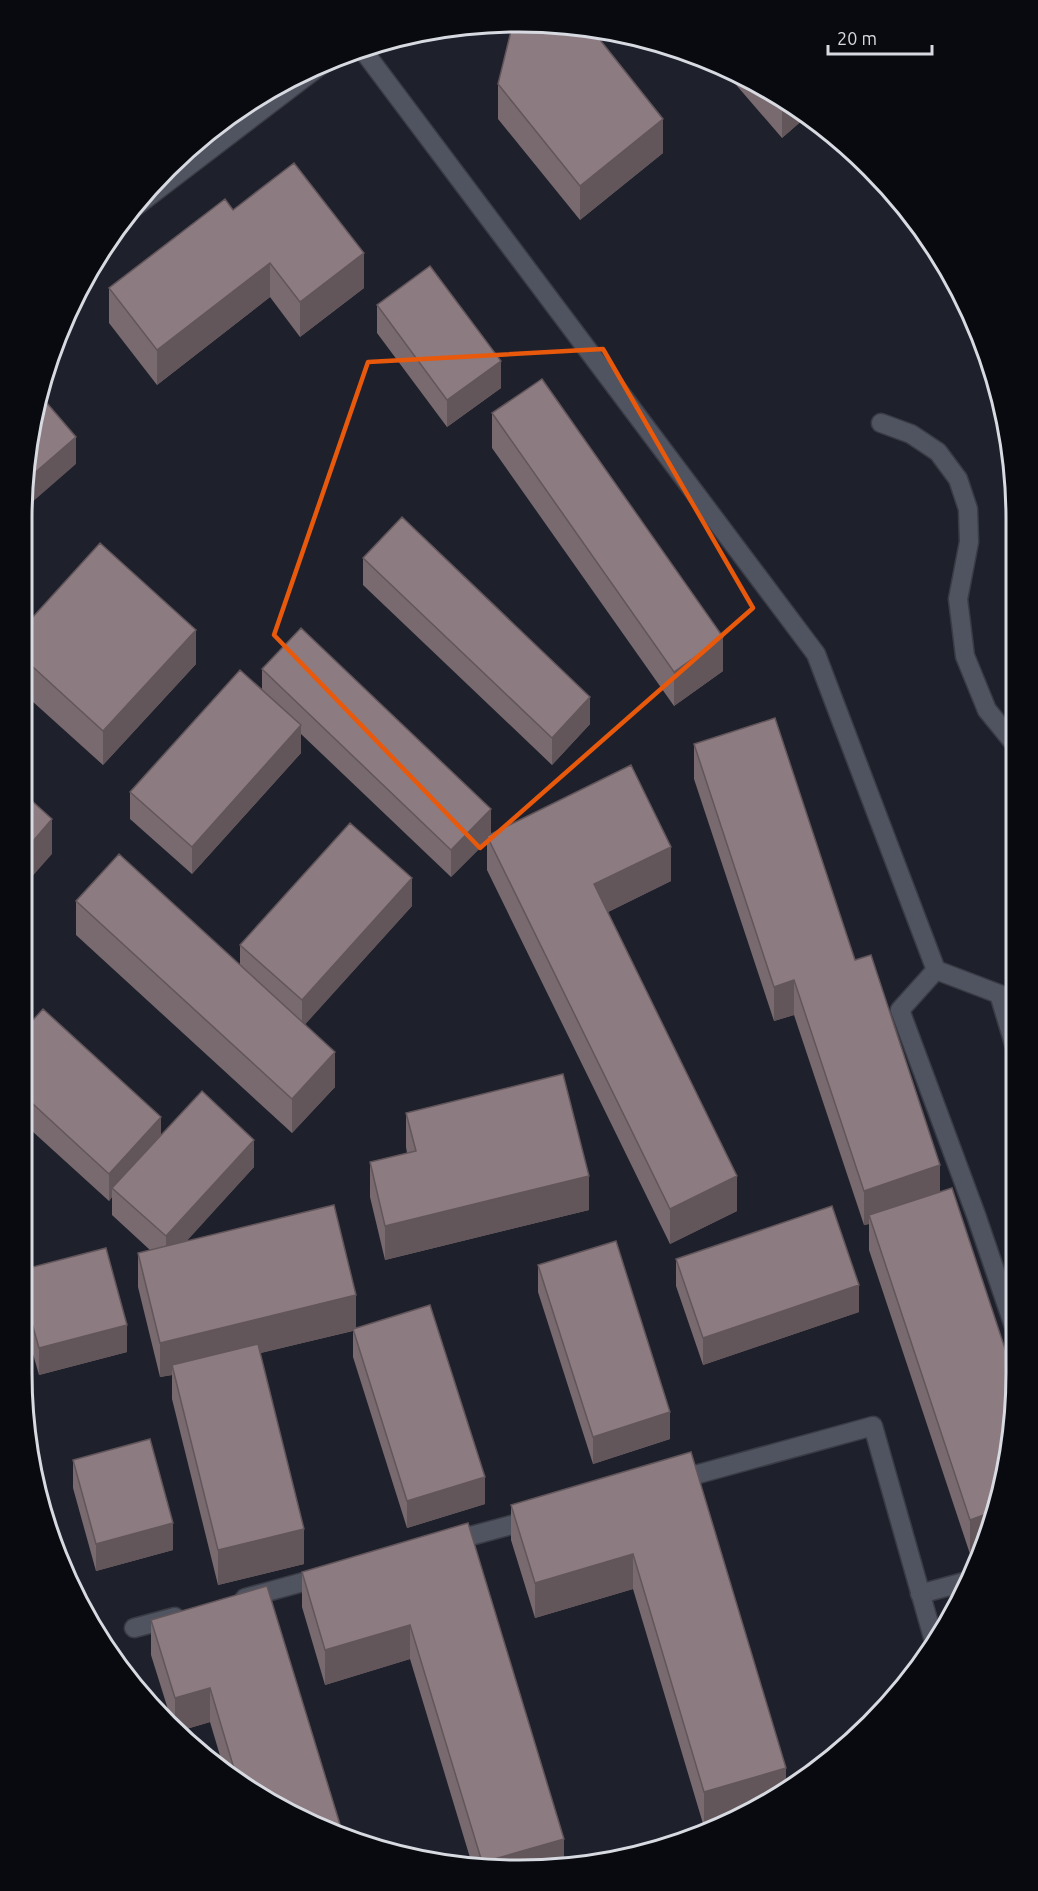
<svg xmlns="http://www.w3.org/2000/svg" width="1038" height="1891" font-family="Ubuntu,sans-serif">
<style>
.lines{fill:none;stroke-linecap:round;stroke-linejoin:round}
.service-casing{stroke:#3a3c45;stroke-width:21}
.minor-casing{stroke:#3a3c45;stroke-width:21}
.service{stroke:#505360;stroke-width:18}
.minor{stroke:#505360;stroke-width:18}
.wall{fill:#786a6e}
.shaded-wall{fill:#62565a}
.building{fill:#8c7b80;stroke:#62565a;stroke-width:1.5}
.marked{fill:none;stroke:#e8590c;stroke-width:4.5;stroke-linejoin:round}
.rim{fill:none;stroke:#d8dae2;stroke-width:3}
</style>
<rect width="100%" height="100%" fill="#1e202c"/>
<g class="lines">
<defs>
<path id="service" d="M362,49L816,654L936,970L999,994L1015,1047
M881,423L911,434L938,452L958,479L968,509L969,542L958,599L965,656L987,710L1014,743
M936,970L900,1010L976,1215L1016,1332
M920,1594L968,1581"/>
<path id="minor" d="M131,210L325,62
M673,1481L873,1426L934,1641
M448,1542L534,1519
M245,1598L325,1576
M134,1628L175,1617"/>
</defs>
<!-- service casing -->
<use href="#service" class="service-casing"/>
<!-- minor casing -->
<use href="#minor" class="minor-casing"/>
<!-- service -->
<use href="#service" class="service"/>
<!-- minor -->
<use href="#minor" class="minor"/>
</g>
<!-- wall -->
<path class="wall" d="M719,65L768,88L806,117L782,138Z
M498,84L663,153L580,220L498,119Z
M864,161L871,167L933,243L969,315Z
M233,210L364,288L300,337L270,297L157,385L109,323V288Z
M377,305L501,388L447,427L377,333Z
M492,413L723,671L674,706L492,448Z
M363,558L590,724L552,765L363,585Z
M22,629L196,664L103,765L22,692Z
M262,669L491,834L671,881L608,912L737,1211L670,1244L487,870V841L451,877L301,734V753L192,874L130,819V792L262,690Z
M694,744L855,960L940,1192L991,1532L982,1550L970,1554L869,1250V1224L864,1225L794,1015L774,1021L694,779Z
M76,901L240,965V945L412,906L305,1024L335,1087L292,1133L76,935Z
M21,1033L161,1135L254,1167L186,1241L356,1328L485,1504L407,1528L353,1357V1331L260,1353L304,1564L218,1585L172,1399V1375L160,1377L138,1287V1253L150,1250L112,1215V1197L109,1201L21,1121Z
M406,1113L589,1210L385,1260L370,1197V1162L407,1153L406,1147Z
M676,1259L859,1312L703,1365L676,1286Z
M538,1265L670,1439L593,1464L538,1292Z
M21,1270L127,1352L39,1375L21,1312Z
M691,1452L786,1784L731,1819L704,1827L633,1589L535,1618L511,1540V1505Z
M73,1460L173,1550L96,1571L73,1488Z
M468,1523L564,1866L551,1869L471,1861L410,1659L325,1685L302,1607V1572Z
M267,1586L242,1786L224,1769L210,1722L183,1730L171,1719L151,1655V1620Z"/>
<!-- shaded-wall -->
<path class="shaded-wall" d="M782,98L806,117L782,138Z
M663,119V153L580,220V186Z
M364,253V288L300,337V302Z
M270,263V297L157,385V350Z
M501,361V388L447,427V400Z
M76,437V464L22,511L23,483Z
M196,630V664L103,765V731Z
M723,637V671L674,706V672Z
M590,697V724L552,765V738Z
M301,725V753L192,874V847Z
M491,809V836H487V841L451,877V850Z
M52,819V854L22,888V854Z
M671,847V881L594,919V884Z
M412,878V906L302,1028V1000Z
M794,980V1015L774,1021V987Z
M335,1052V1087L292,1133V1099Z
M161,1117V1144L112,1188V1197L109,1201V1174Z
M254,1140V1167L166,1264V1236Z
M26,1157V1192L21,1197V1162Z
M940,1165V1200L869,1215V1224L864,1225V1191Z
M589,1176V1210L385,1260V1226Z
M737,1176V1211L670,1244V1209Z
M859,1285V1312L703,1365V1338Z
M356,1295V1330L174,1374L172,1365V1375L160,1377V1343Z
M127,1325V1352L39,1375V1348Z
M670,1412V1439L593,1464V1437Z
M485,1477V1504L407,1528V1501Z
M995,1511L991,1532L982,1550L970,1554V1520Z
M173,1523V1550L96,1571V1544Z
M304,1529V1564L218,1585V1550Z
M633,1554V1589L535,1618V1583Z
M410,1625V1659L325,1685V1650Z
M210,1688V1722L183,1730L175,1723V1698Z
M786,1768V1784L731,1819L704,1827V1792Z
M564,1839V1866L551,1869L484,1862Z"/>
<!-- building -->
<path class="building" d="M521,23L584,25L589,26L663,119L580,186L498,84L511,31Z
M294,163L364,253L300,302L270,263L157,350L109,288L225,199L233,210Z
M430,266L501,361L447,400L377,305Z
M542,379L723,637L674,672L492,413Z
M40,395L76,437L23,483L37,398Z
M402,517L590,697L552,738L363,558Z
M100,543L196,630L103,731L22,657V629Z
M301,628L491,809L451,850L262,669Z
M240,670L301,725L192,847L130,792Z
M775,718L855,960L871,955L940,1165L864,1191L794,980L774,987L694,744Z
M631,765L671,847L594,884L737,1176L670,1209L487,836Z
M22,792L52,819L22,854Z
M350,823L412,878L302,1000L240,945Z
M119,854L335,1052L292,1099L76,901Z
M43,1009L161,1117L109,1174L21,1093V1033Z
M563,1074L589,1176L385,1226L370,1162L416,1151L406,1113Z
M202,1091L254,1140L166,1236L112,1188Z
M21,1153L26,1157L21,1162Z
M952,1188L1016,1382V1404L995,1511L970,1520L869,1215Z
M334,1205L356,1295L160,1343L138,1253Z
M832,1206L859,1285L703,1338L676,1259Z
M616,1241L670,1412L593,1437L538,1265Z
M106,1248L127,1325L39,1348L21,1285V1270Z
M430,1305L485,1477L407,1501L353,1329Z
M258,1344L304,1529L218,1550L172,1365Z
M150,1439L173,1523L96,1544L73,1460Z
M691,1452L786,1768L704,1792L633,1554L535,1583L511,1505Z
M468,1523L564,1839L484,1862H482L410,1625L325,1650L302,1572Z
M267,1586L342,1831L242,1786L238,1782L210,1688L175,1698L151,1620Z"/>
<!-- marked area -->
<path class="marked" d="M603,349L753,608L480,848L274,635L368,362Z"/>
<!-- crop -->
<path d="M0 0H1038V1891H0ZM519 32H519A487 487 0 0 1 1006 519V1373A487 487 0 0 1 519 1860H519A487 487 0 0 1 32 1373V519A487 487 0 0 1 519 32Z" fill="#090a0f" fill-rule="evenodd"/>
<path class="rim" d="M519 32H519A487 487 0 0 1 1006 519V1373A487 487 0 0 1 519 1860H519A487 487 0 0 1 32 1373V519A487 487 0 0 1 519 32Z"/>
<!-- scale -->
<path d="M828 45v9h104v-9" fill="none" stroke="#d8dae2" stroke-width="3"/>
<text x="837" y="45" font-size="18" fill="#d8dae2" stroke="#090a0f" stroke-width="4.5" paint-order="stroke">20 m</text>
</svg>
